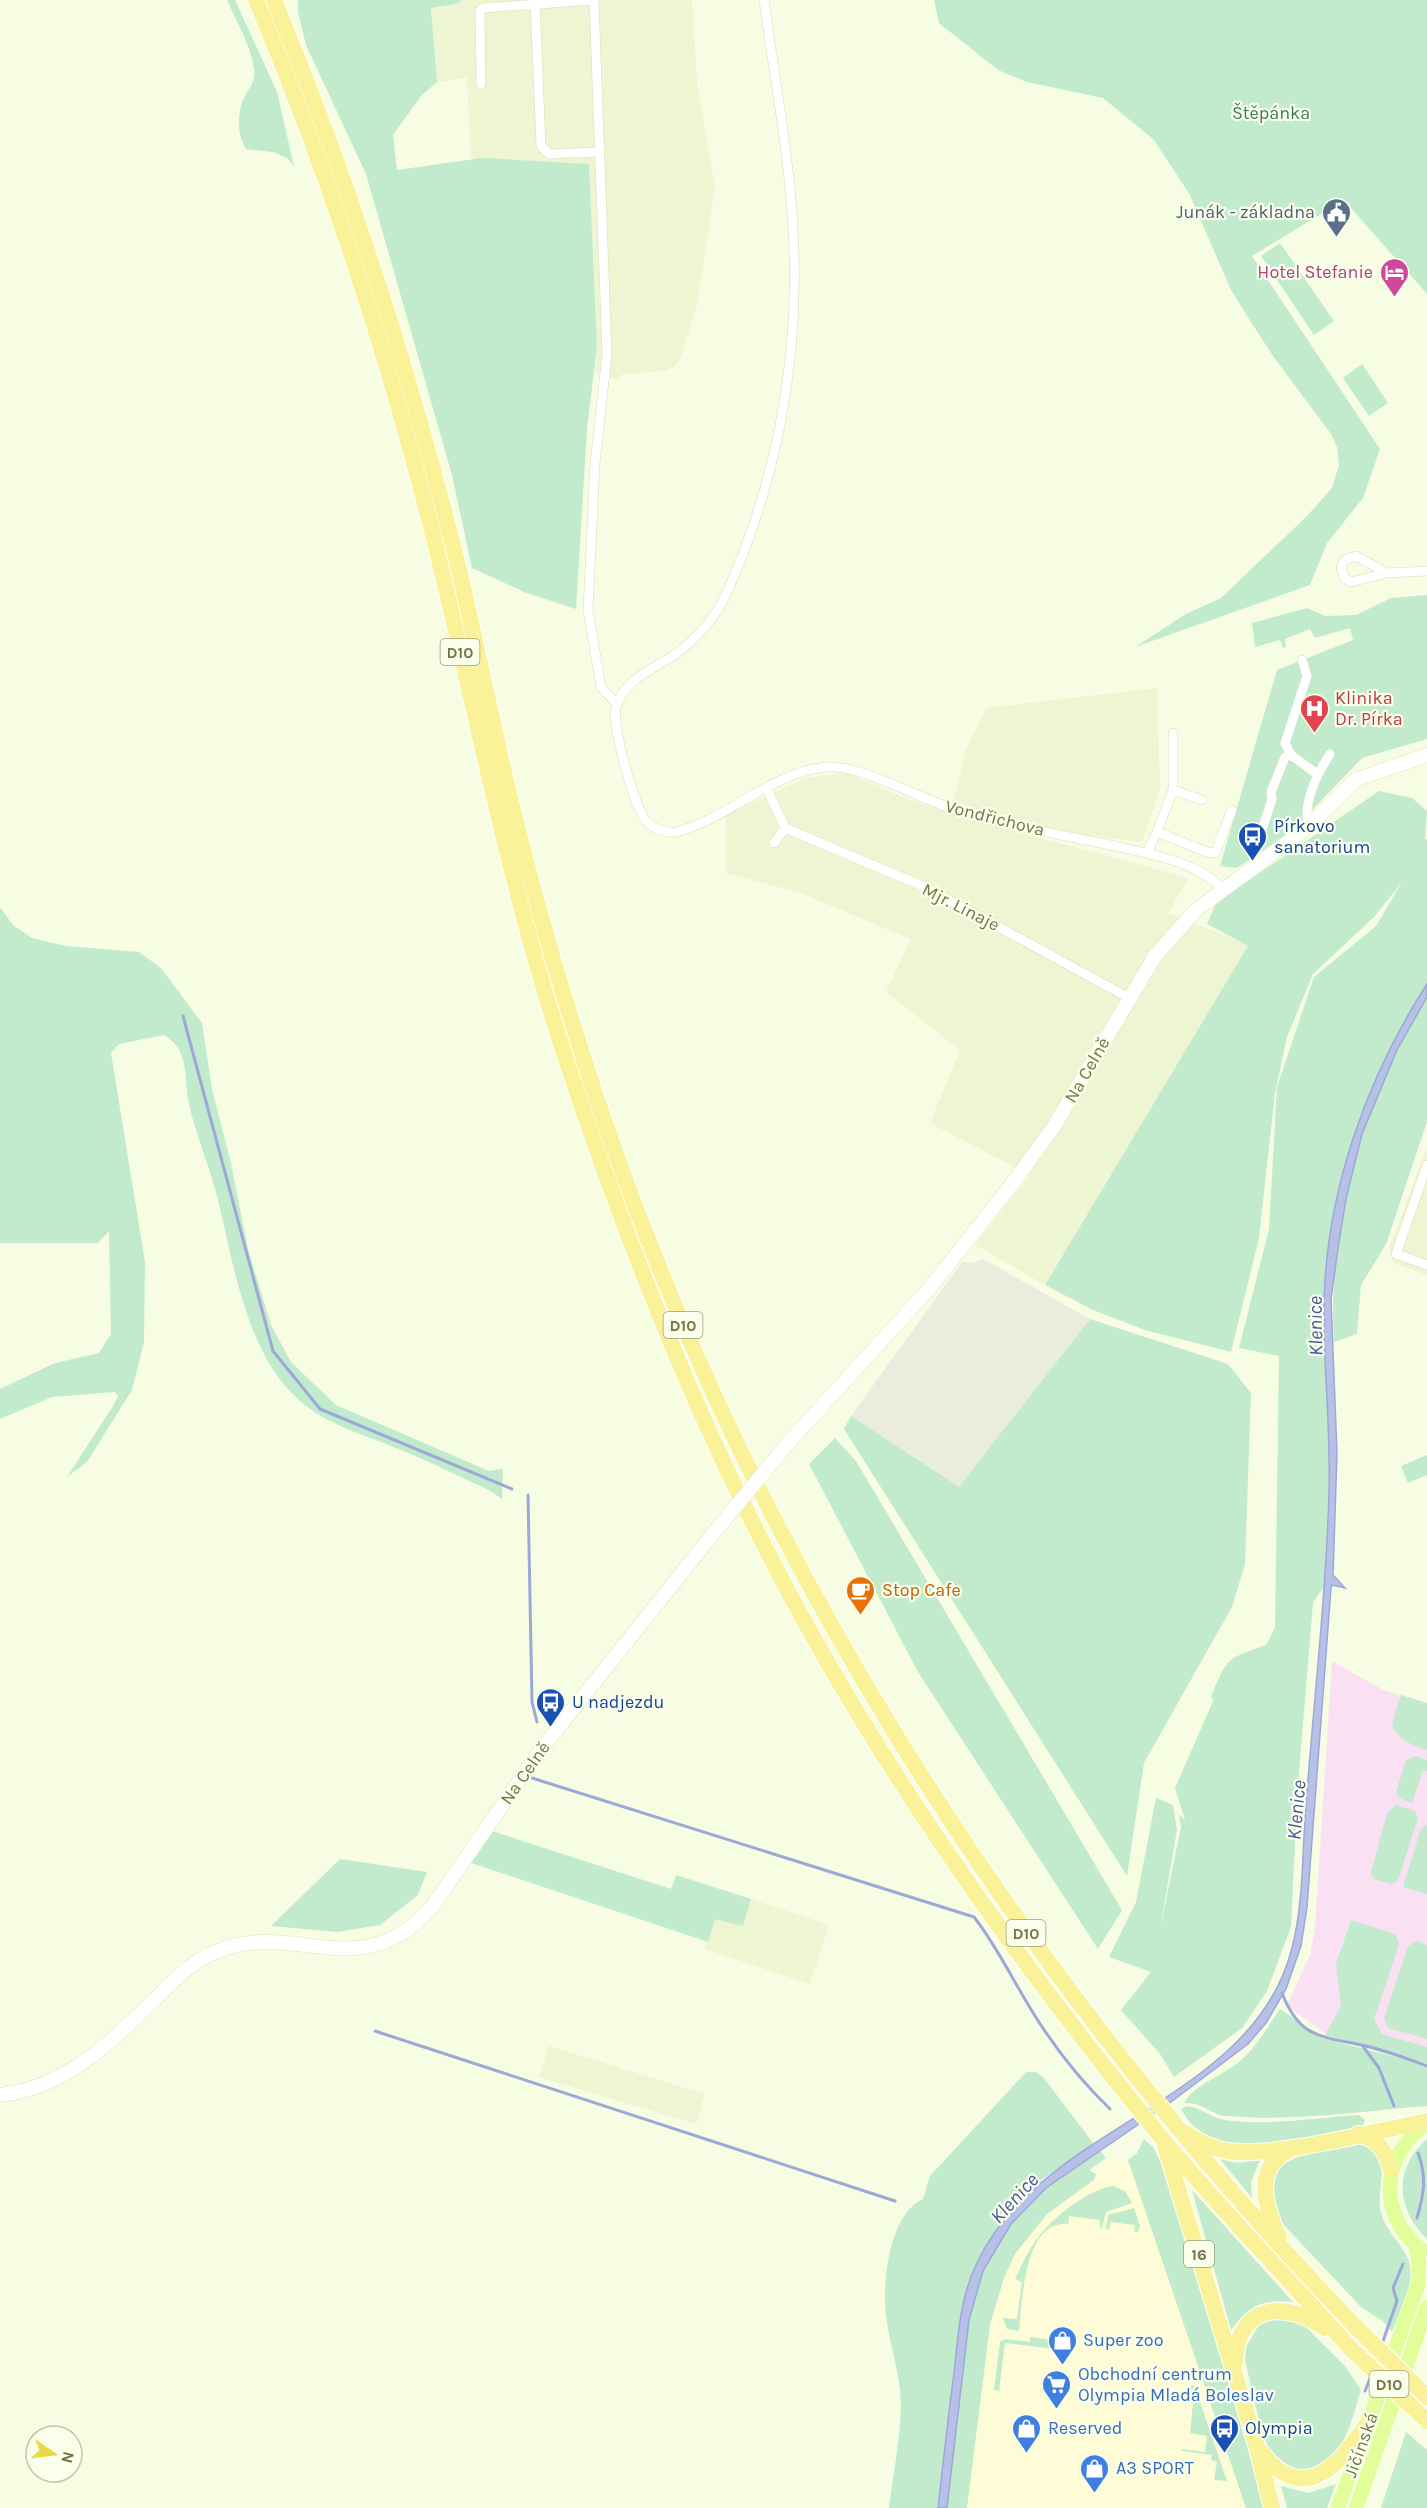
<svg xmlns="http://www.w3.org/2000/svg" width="1427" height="2508" font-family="Karla,sans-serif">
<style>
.residential{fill:#edf5d2}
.commercial{fill:#fefcd7}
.industrial{fill:#eaecde}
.education{fill:#f9e0f2}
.green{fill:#c1ebcc}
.water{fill:#b7c0e7;stroke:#9da8d9;stroke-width:1.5}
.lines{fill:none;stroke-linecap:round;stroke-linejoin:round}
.stream{stroke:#9da8d9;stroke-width:3}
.street-casing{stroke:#d9ddba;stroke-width:10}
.secondary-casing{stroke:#e0e4b9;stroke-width:15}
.primary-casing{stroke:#fff;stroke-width:16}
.highway-casing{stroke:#fff;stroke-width:18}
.street{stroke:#fff;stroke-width:9}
.secondary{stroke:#fff;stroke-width:14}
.primary{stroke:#e1fe9a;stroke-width:15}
.highway{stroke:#f9f298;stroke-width:16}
.secondary-bridge-casing{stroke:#e0e4b9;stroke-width:15;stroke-linecap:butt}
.highway-bridge-casing{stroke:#fff;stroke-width:18;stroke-linecap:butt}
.secondary-bridge{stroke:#fff;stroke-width:14}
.highway-bridge{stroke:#f9f298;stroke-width:16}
.labels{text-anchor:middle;stroke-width:4.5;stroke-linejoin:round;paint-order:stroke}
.shield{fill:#f9ffea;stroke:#9d9f79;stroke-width:1.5}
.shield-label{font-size:16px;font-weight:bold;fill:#757648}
.park-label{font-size:18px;fill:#407c56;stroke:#f9ffea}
.service-label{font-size:18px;fill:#4e5e75;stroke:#f9ffea;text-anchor:end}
.hotel-label{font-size:18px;fill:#b23c85;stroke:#f9ffea;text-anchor:end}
.health-label{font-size:18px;fill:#be3a42;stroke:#f9ffea;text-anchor:start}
.street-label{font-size:18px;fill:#757648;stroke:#f9ffea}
.transit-label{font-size:18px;fill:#164399;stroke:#f9ffea;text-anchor:start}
.food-label{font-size:18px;fill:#c56008;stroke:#f9ffea;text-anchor:start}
.shop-label{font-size:18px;fill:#366cbe;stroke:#f9ffea;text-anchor:start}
.water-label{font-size:20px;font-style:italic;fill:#4a58a0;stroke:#f9ffea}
</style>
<rect width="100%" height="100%" fill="#f6fde3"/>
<!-- residential -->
<path class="residential" d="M460,0H692L697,83L715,187L697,305L680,360L674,367L663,371L623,374L615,380L595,372L597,346L589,164L471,159L467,78L437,82L431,7L460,3Z
M1157,688L1160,790L1142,842L1060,832L954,802L965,753L986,708Z
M846,773L905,798L969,819L1189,878L1168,913L1249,945L1045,1285L975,1245L1030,1175L930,1123L960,1050L886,992L911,939L798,892L726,873V815L806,778Z
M1427,1147V1275L1393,1263L1389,1248Z
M724,1890L829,1925L810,1984L705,1949Z
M549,2046L705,2094L696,2124L539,2077Z"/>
<!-- commercial -->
<path class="commercial" d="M1112,2158L1147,2168L1253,2508H959L986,2312L1010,2251L1071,2188L1105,2167Z"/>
<!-- industrial -->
<path class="industrial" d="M983,1259L1090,1319L959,1488L851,1416L962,1262L972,1263Z"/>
<!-- education -->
<path class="education" d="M1332,1661L1383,1690L1427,1703V2064L1325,2033L1287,2006L1310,1955L1315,1928Z"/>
<!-- green -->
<path class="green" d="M227,0H235L277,92L294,166L287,158L273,152L246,149C237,134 237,116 243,100C248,89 256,82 254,70C252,47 236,21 227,0Z
M298,0H460V3L431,8L437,82L421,96L393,135L397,170L481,158L589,164L597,346L587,429L576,609L524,592L472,568L452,475L366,174L306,45L298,12Z
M934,0H1427V294L1344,200L1252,256L1380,449L1363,498L1327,543L1310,585L1135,647L1186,614L1221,598L1307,516L1332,488L1339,465L1337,447L1331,434L1273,356L1242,308L1230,288L1190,195L1154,140L1103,98L1027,82L998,70L939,23Z
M1280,243L1334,321L1314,335L1261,256Z
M1362,364L1388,403L1369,416L1343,378Z
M1427,595V739L1362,758L1294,829L1237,868L1220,866L1277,670L1353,640L1350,628L1315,638L1310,629L1285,639L1286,647L1283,648L1280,640L1255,647L1252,623L1307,608L1325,616L1356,615L1391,598Z
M1379,791L1412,798L1427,811L1425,841L1427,838V984L1368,1097L1330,1247L1324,1301L1330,1454L1324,1586L1313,1603L1298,1784L1291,1927L1267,1991L1242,2028L1174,2077L1160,2054L1121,2010L1151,1972L1109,1957L1136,1902L1156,1798L1173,1805L1177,1830L1160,1929L1181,1827L1179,1815L1185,1820L1175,1788L1214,1699L1211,1697C1227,1658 1226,1659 1266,1645L1275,1628L1279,1356L1239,1348L1269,1229L1277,1087L1314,977L1376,926L1402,882L1374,917L1313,974L1287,1037L1275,1093L1259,1238L1231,1352L1145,1330L1093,1310L1045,1285L1248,946L1207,924L1216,903Z
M0,907L13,925L32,938L66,946L139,952L161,968L202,1023L212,1089L231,1163L248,1249L271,1325L291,1362L336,1405L489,1471L503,1469L502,1499L489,1490C460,1477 431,1462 401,1450C368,1436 326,1425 299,1400C246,1353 234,1265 218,1200C210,1167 196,1136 189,1104C183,1077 191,1051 164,1035L119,1044L111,1053L145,1262L144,1342L132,1390L87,1462L67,1477L113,1406L118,1396L115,1392L52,1397L0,1419V1389L55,1363L99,1353L111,1334L109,1231L98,1243H0Z
M1427,997V1122L1386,1244L1361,1285L1357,1334L1334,1342C1327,1225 1361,1095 1427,997Z
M1090,1319L1228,1364L1251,1393L1245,1564L1232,1607L1144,1763L1127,1876L844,1429L851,1416L959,1487Z
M835,1438L856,1461L1122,1910L1098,1949L918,1672L809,1464Z
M1427,1455V1475L1408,1483L1401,1466Z
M1401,1695L1427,1703V1750C1412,1745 1398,1740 1392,1725Z
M1415,1756L1427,1760V1771L1423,1770L1412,1803L1399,1798L1396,1792L1406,1760Z
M1396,1805L1415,1811L1418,1818L1398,1880L1392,1884L1374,1879L1371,1873L1387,1813Z
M1427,1825V1894L1403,1887L1421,1828Z
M492,1831L671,1889L676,1875L751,1899L743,1926L715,1919L708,1942L471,1863Z
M340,1859L427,1872L418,1895L380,1925L337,1932L271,1926Z
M1351,1920L1395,1934L1399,1944L1374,2019L1382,2034L1427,2047V2106C1361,2111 1293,2122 1227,2116C1211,2115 1203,2102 1184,2103C1197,2082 1222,2077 1240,2061C1257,2047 1268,2026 1280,2009L1322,2038L1403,2059L1325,2035L1341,2006L1336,1964Z
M1417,1941L1427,1945V2039L1388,2028L1384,2018L1408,1946Z
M1026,2072H1036L1043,2077L1094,2144L1041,2180L1005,2217L960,2319L938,2508H889C893,2475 900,2441 901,2407C901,2375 890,2347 886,2316C882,2283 889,2214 923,2199L930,2176Z
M1186,2106C1201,2107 1211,2118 1225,2120C1264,2126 1318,2118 1359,2115L1365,2120L1363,2125L1359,2127C1308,2136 1211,2169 1181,2109Z
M1144,2139L1153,2147L1168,2177L1265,2508H1246L1128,2160L1137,2153Z
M1427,2139V2239C1396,2210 1393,2168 1427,2139Z
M1357,2144C1366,2146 1376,2148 1380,2158C1386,2174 1376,2196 1381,2213C1387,2236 1412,2250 1411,2275C1410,2294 1399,2315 1392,2332L1383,2321L1362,2308L1280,2221L1271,2202L1276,2171L1283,2164L1302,2155Z
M1100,2151L1106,2158L1089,2170L1096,2174L1094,2180L1047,2214L1015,2254L1004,2278L990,2325L967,2508H947L969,2320L983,2271L1011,2224L1046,2188Z
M1220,2159L1237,2163L1260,2160L1251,2182L1252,2198Z
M1113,2186L1125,2191L1132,2203L1106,2212L1102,2228H1100V2220L1069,2216L1068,2224C1024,2219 1022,2302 1019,2331L1007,2329L1003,2318L1017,2319L1022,2282L1015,2279C1022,2265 1028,2250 1038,2238C1053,2217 1087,2190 1113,2186Z
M1192,2190L1293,2302C1261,2299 1251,2305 1231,2330Z
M1134,2208L1140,2226L1138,2232H1134L1135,2225L1111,2222L1109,2229H1106L1108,2215Z
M1280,2317L1305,2326L1345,2366L1361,2390C1352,2419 1338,2483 1294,2470C1283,2466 1273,2457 1268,2446C1257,2419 1252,2388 1245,2360L1246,2347L1259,2325Z
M1030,2337L1063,2341L1062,2350L1005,2343L999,2391L994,2390L1000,2342L1005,2339L1030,2342Z
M1192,2385L1195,2387L1227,2481L1214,2480L1217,2462L1211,2460L1212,2455L1182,2451V2449L1205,2452L1207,2436L1190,2433L1194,2393L1186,2392Z
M1406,2432L1427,2450V2508H1381Z
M1336,2484L1327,2508H1287L1281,2486L1308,2493Z"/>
<!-- water -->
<path class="water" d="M1427,984V997L1397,1050L1362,1134L1346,1199L1338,1248L1331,1299L1337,1454L1333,1575L1345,1588L1332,1585L1331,1588L1307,1907L1301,1946L1286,1989L1266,2023L1248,2044L1171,2102L1046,2188L1011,2224L983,2271L969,2320L947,2508H938C943,2463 948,2418 954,2373C958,2337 960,2298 976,2265C1041,2123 1253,2104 1292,1948C1304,1901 1302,1852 1306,1804C1314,1700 1326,1595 1329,1490C1331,1428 1323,1366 1324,1304C1326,1191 1367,1077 1427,984Z"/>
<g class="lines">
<!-- stream -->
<path class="stream" d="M183,1016L273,1351L320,1409L512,1489
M528,1495L532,1702L537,1722
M532,1778L974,1917C999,1949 1015,1985 1037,2019C1058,2052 1082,2082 1110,2109
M1282,1993C1299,2037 1319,2036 1361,2045C1383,2049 1405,2058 1427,2066
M375,2031L895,2201
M1362,2045L1379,2068L1394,2106
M1417,2218C1424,2194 1427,2177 1418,2153
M1382,2344L1397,2301L1393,2288L1403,2264
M1365,2391L1371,2376"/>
<defs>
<path id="street" d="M764,0C775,83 792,168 794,252C798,367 775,485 728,590C718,614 700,635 680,651C657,668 624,677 616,708C612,726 634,808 647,822C655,830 665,833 676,832C728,819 772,772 826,767C858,764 917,797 951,808C1002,825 1058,834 1110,845C1149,854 1194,860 1223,889
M535,2L541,146L549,154L598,152
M481,84L480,11L483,8L594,0L607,354L595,463L588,610L601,687L617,704
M1387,573L1356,556L1344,560L1341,567L1344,578L1351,582L1387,573L1427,571
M1291,755L1285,743L1307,676L1302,660
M767,789L785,828L927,888L1129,998
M1173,790V733
M1263,827L1272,799L1271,792L1285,757L1291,755L1317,774
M1308,827C1303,802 1317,774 1330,754
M1157,832L1173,790L1202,800
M774,843L785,828
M1147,853L1157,832L1207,852L1215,853L1232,810
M1427,1165L1396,1254L1427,1265"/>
<path id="secondary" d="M790,1441L929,1289L1012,1184L1053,1128L1155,956L1196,910L1308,827L1355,780L1427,755
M0,2095C65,2088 110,2043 155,1999C173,1981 191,1962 215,1952C295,1918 359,1989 432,1907L542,1748L712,1535"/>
<path id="primary" d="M1422,2250C1377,2217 1380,2154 1427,2124
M1338,2508L1418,2285L1419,2261L1415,2245
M1356,2508L1427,2307"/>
<path id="highway" d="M256,0C329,174 388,355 434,539C476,710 508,883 563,1050C619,1222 685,1391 767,1551C871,1755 1012,1954 1156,2131C1217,2206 1286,2276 1350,2348
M274,0C346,173 404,353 450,534C474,627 491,721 514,814C533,891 554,966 578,1041C730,1526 1005,1962 1356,2327
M1185,2133C1197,2141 1212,2148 1227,2151C1278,2158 1374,2131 1427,2121
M1358,2134C1379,2140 1385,2150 1391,2170
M1165,2146L1257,2447L1272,2508
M1279,2237C1264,2205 1253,2167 1292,2148
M1235,2362C1238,2304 1283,2300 1325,2328
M1262,2453C1305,2508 1343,2462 1370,2419"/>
</defs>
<!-- street casing -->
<use href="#street" class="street-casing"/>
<!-- secondary casing -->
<use href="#secondary" class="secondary-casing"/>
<!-- primary casing -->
<use href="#primary" class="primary-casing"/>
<!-- highway casing -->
<use href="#highway" class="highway-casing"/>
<!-- street -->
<use href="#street" class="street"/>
<!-- secondary -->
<use href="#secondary" class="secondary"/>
<!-- primary -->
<use href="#primary" class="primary"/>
<!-- highway -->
<use href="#highway" class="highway"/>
<defs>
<path id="secondary-bridge" d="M712,1535L790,1441"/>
<path id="highway-bridge" d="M1356,2327L1427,2397
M1350,2348L1427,2421"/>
</defs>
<!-- secondary-bridge casing -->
<use href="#secondary-bridge" class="secondary-bridge-casing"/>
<!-- highway-bridge casing -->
<use href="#highway-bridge" class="highway-bridge-casing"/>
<!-- secondary-bridge -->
<use href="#secondary-bridge" class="secondary-bridge"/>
<!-- highway-bridge -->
<use href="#highway-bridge" class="highway-bridge"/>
</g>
<!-- icons -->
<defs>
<symbol id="civic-pin" viewBox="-11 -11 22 30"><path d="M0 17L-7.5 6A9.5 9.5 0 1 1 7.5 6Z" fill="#5c6f8a" stroke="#f9ffea"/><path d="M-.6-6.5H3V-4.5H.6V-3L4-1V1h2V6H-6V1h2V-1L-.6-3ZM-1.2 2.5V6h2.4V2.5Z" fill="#fff"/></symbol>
<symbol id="hotel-pin" viewBox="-11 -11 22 30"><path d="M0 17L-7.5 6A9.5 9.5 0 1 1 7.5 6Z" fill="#d1479c" stroke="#f9ffea"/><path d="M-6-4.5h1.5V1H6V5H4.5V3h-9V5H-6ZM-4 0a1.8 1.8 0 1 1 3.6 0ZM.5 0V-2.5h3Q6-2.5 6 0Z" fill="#fff"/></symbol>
<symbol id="hospital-pin" viewBox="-11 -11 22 30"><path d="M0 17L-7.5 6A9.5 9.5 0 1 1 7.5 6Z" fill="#e0444e" stroke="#f9ffea"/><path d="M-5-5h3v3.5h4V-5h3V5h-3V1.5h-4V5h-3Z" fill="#fff"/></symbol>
<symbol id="bus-pin" viewBox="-11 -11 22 30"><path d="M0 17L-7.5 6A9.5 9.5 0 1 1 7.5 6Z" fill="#1a4fb4" stroke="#f9ffea"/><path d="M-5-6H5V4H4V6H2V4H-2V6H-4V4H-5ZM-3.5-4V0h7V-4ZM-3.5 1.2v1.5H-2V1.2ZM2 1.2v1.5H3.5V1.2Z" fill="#fff"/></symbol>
<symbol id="cafe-pin" viewBox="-11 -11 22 30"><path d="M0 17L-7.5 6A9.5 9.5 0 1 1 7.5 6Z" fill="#e8710a" stroke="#f9ffea"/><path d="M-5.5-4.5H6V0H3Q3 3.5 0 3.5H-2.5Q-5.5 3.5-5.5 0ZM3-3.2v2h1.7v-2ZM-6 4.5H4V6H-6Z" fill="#fff"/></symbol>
<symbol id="shop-pin" viewBox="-11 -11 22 30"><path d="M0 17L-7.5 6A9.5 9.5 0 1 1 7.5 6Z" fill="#3f7fe0" stroke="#f9ffea"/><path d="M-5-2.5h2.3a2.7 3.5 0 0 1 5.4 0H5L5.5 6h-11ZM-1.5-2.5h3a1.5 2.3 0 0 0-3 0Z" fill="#fff"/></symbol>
<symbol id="supermarket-pin" viewBox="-11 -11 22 30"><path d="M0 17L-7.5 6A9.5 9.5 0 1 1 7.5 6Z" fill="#3f7fe0" stroke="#f9ffea"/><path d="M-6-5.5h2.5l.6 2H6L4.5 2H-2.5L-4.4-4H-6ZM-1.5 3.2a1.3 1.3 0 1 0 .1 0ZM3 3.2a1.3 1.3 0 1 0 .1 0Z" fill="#fff"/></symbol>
</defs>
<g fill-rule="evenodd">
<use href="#civic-pin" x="1320" y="196" width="33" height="45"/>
<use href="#hotel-pin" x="1378" y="256" width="33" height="45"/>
<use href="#hospital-pin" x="1298" y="692" width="33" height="45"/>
<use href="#bus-pin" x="1236" y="820" width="33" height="45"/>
<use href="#cafe-pin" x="844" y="1574" width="33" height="45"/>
<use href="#bus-pin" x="534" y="1686" width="33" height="45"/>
<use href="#shop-pin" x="1046" y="2324" width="33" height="45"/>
<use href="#supermarket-pin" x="1040" y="2368" width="33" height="45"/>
<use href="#shop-pin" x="1010" y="2412" width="33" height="45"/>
<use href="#bus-pin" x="1208" y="2412" width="33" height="45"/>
<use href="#shop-pin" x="1078" y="2452" width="33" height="45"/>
</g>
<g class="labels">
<!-- shield labels -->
<g class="shield">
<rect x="440.5" y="639" width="39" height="26" rx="4.5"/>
<rect x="663.5" y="1312" width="39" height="26" rx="4.5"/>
<rect x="1006.5" y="1920" width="39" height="26" rx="4.5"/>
<rect x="1184" y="2241" width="30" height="26" rx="4.5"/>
<rect x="1369.5" y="2371" width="39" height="26" rx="4.5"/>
</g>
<g class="shield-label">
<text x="460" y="658">D10</text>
<text x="683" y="1331">D10</text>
<text x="1026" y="1939">D10</text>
<text x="1199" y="2260">16</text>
<text x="1389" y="2390">D10</text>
</g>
<!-- park labels -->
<g class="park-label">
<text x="1271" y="119">Štěpánka</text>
</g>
<!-- service labels -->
<g class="service-label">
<text x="1315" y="218">Junák - základna</text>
</g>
<!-- hotel labels -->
<g class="hotel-label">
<text x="1373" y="278">Hotel Stefanie</text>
</g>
<!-- health labels -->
<g class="health-label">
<text x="1335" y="704">Klinika<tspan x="1335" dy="21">Dr. Pírka</tspan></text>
</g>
<!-- street labels -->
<g class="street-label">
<text transform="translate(995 818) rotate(14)" y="6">Vondřichova</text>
<text transform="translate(961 907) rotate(27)" y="6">Mjr. Linaje</text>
<text transform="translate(1087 1070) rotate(-60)" y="6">Na Celně</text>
<text transform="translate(525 1773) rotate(-55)" y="6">Na Celně</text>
<text transform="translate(1361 2445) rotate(-70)" y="6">Jičínská</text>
</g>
<!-- transit labels -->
<g class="transit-label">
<text x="1274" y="832">Pírkovo<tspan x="1274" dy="21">sanatorium</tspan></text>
<text x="572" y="1708">U nadjezdu</text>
<text x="1245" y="2434">Olympia</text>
</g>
<!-- food labels -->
<g class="food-label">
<text x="882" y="1596">Stop Cafe</text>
</g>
<!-- shop labels -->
<g class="shop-label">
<text x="1083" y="2346">Super zoo</text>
<text x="1078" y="2380">Obchodní centrum<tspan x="1078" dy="21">Olympia Mladá Boleslav</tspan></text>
<text x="1048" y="2434">Reserved</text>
<text x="1116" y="2474">A3 SPORT</text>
</g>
<!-- water labels -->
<g class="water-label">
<text transform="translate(1315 1326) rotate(-91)" y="7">Klenice</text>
<text transform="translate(1296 1810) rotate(-85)" y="7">Klenice</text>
<text transform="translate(1014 2198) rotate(-47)" y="7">Klenice</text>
</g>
</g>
<!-- north arrow -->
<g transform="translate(54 2454) rotate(104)"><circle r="28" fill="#f9ffea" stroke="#c4c8a9" stroke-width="1.5"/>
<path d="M0-4.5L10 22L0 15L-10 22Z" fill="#ebd844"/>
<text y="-9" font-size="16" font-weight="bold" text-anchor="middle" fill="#757648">N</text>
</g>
</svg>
